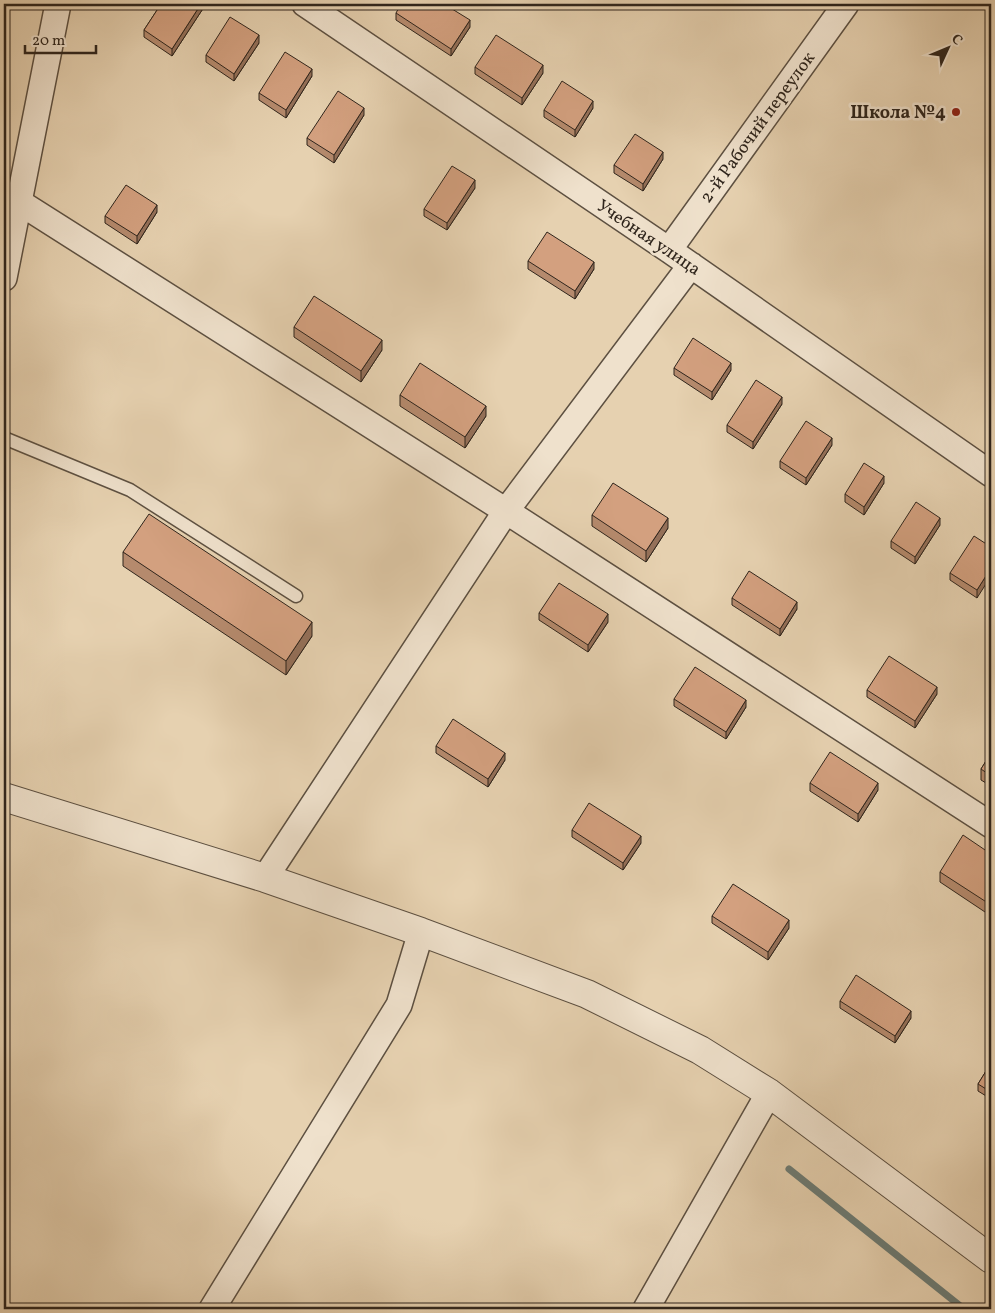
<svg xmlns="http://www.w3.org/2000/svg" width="995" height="1313" font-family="Vollkorn,serif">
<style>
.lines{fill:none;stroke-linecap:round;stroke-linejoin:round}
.stream{stroke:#6d7c75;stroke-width:7}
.service-casing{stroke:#5d5041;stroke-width:15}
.minor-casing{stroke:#5d5041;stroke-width:28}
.tertiary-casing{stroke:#5d5041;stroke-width:30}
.service{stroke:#efe1cc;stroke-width:12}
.minor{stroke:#efe1cc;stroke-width:25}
.tertiary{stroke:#efe1cc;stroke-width:28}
.wall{fill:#b58a6d;stroke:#2f251c}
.shaded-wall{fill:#947059;stroke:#2f251c}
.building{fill:#d3a07f;stroke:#2f251c}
.poi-dot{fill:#8f2418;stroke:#efe1cc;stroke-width:2}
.labels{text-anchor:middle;stroke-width:5;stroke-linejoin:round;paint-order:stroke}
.poi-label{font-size:18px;font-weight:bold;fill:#2f251c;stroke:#efe1cc;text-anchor:end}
.street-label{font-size:18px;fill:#2f251c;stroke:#efe1cc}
</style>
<rect width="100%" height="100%" fill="#e6d1b0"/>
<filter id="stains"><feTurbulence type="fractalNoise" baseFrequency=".004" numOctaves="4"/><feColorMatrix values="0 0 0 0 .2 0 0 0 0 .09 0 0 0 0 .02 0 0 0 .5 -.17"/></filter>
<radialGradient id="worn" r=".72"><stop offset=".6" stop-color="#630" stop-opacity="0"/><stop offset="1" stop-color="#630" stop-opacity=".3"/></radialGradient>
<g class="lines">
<!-- stream -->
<path class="stream" d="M789,1169L964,1309"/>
<defs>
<path id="service" d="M4,438L130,490L296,596"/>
<path id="minor" d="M305,4L669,250L991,474
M19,202L506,511L991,825
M669,250L846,4
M4,278L58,4
M265,878L506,511L691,265
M212,1309L399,1005L421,932
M646,1309L769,1093"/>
<path id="tertiary" d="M4,797L265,878L421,932L587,994L700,1050L769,1093L991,1259"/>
</defs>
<!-- service casing -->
<use href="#service" class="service-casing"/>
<!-- minor casing -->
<use href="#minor" class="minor-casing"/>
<!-- tertiary casing -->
<use href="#tertiary" class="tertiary-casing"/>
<!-- service -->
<use href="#service" class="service"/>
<!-- minor -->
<use href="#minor" class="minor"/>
<!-- tertiary -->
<use href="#tertiary" class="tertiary"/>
</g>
<!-- wall -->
<path class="wall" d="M161,4H206L172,56L144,37V30Z
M396,13L470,27L451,56L396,20Z
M259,43L234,81L206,62V55Z
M475,67L543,73L522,105L475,74Z
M312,76L286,118L259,100V93Z
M593,108L575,137L544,117V110Z
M364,115L334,163L307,145V138Z
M663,159L643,191L614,173V165Z
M475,188L447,230L424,216V209Z
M157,212L137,244L105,223V216Z
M528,261L594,269L575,299L528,269Z
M294,327L382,350L361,382L294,337Z
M674,368L731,370L712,400L674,375Z
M400,395L486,416L465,448L400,406Z
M782,404L753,449L727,432V425Z
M832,445L806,485L780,468V461Z
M884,483L864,515L845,502V494Z
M592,515L668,528L646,562L592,526Z
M940,525L915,564L891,548V541Z
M991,547L977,598L950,580V573Z
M123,552L312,636L286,675L123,566Z
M732,598L797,609L780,636L732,605Z
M539,613L608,622L588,652L539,620Z
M867,690L937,694L915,728L867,697Z
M674,699L746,707L726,739L674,706Z
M436,746L505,760L488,787L436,753Z
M991,753V786L981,780V769Z
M810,783L878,790L858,822L810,791Z
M572,830L641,843L623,870L572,837Z
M991,854V916L940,882V872Z
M712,916L789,928L768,960L712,923Z
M840,1001L911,1018L895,1043L840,1008Z
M991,1063V1099L978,1091V1084Z"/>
<!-- shaded-wall -->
<path class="shaded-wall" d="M201,4H206L172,56V49Z
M470,20V27L451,56V49Z
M259,35V43L234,81V74Z
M543,65V73L522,105V98Z
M312,69V76L286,118V110Z
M593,101V108L575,137V130Z
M364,108V115L334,163V155Z
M663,152V159L643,191V184Z
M475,180V188L447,230V223Z
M157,205V212L137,244V236Z
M594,262V269L575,299V291Z
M382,340V350L361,382V371Z
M731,363V370L712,400V392Z
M782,397V404L753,449V442Z
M486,406V416L465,448V437Z
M832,438V445L806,485V478Z
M884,476V483L864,515V507Z
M668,518V528L646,562V551Z
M940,518V525L915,564V557Z
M991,568V576L977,598V590Z
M797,602V609L780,636V629Z
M608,614V622L588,652V645Z
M312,622V636L286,675V661Z
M937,687V694L915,728V721Z
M746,700V707L726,739V732Z
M505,753V760L488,787V779Z
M878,783V790L858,822V814Z
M641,836V843L623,870V863Z
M789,920V928L768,960V952Z
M911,1011V1018L895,1043V1036Z"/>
<!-- building -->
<path class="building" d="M161,4H201L172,49L144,30Z
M401,4H444L470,20L451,49L396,13Z
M230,17L259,35L234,74L206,55Z
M496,35L543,65L522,98L475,67Z
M285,52L312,69L286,110L259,93Z
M562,81L593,101L575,130L544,110Z
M338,91L364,108L334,155L307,138Z
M635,134L663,152L643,184L614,165Z
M452,166L475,180L447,223L424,209Z
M126,185L157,205L137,236L105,216Z
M547,232L594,262L575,291L528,261Z
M314,296L382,340L361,371L294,327Z
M693,338L731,363L712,392L674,368Z
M420,363L486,406L465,437L400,395Z
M756,380L782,397L753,442L727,425Z
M806,421L832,438L806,478L780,461Z
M864,463L884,476L864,507L845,494Z
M613,483L668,518L646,551L592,515Z
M916,502L940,518L915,557L891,541Z
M149,514L312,622L286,661L123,552Z
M974,536L991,547V568L977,590L950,573Z
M749,571L797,602L780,629L732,598Z
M559,583L608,614L588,645L539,613Z
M889,656L937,687L915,721L867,690Z
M695,667L746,700L726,732L674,699Z
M453,719L505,753L488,779L436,746Z
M830,752L878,783L858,814L810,783Z
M991,753V776L981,769Z
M589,803L641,836L623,863L572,830Z
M963,835L991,854V905L940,872Z
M733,884L789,920L768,952L712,916Z
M856,975L911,1011L895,1036L840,1001Z
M991,1063V1092L978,1084Z"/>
<!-- markers -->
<circle class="poi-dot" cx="956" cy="112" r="5"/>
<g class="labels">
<!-- poi labels -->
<g class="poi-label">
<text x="946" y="118">Школа №4</text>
</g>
<!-- street labels -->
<g class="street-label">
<text transform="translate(757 127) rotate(-54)" y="6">2-й Рабочий переулок</text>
<text transform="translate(649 237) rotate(34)" y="6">Учебная улица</text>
</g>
</g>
<!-- margin -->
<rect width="995" height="1313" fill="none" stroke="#e6d1b0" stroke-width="20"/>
<rect x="5" y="5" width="985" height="1303" fill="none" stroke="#2f251c" stroke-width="2.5"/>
<rect x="10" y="10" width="975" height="1293" fill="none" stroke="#2f251c"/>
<!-- north arrow -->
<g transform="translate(948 48) rotate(46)" stroke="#efe1cc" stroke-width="4" paint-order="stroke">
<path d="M0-4L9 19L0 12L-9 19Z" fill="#2f251c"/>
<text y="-8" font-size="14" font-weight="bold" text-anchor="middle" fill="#2f251c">С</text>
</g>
<!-- scale -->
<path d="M25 45v8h71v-8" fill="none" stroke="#2f251c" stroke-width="2.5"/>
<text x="32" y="45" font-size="15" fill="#2f251c" stroke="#efe1cc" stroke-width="4" paint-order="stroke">20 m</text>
<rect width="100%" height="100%" filter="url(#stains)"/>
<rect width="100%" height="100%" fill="url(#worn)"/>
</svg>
